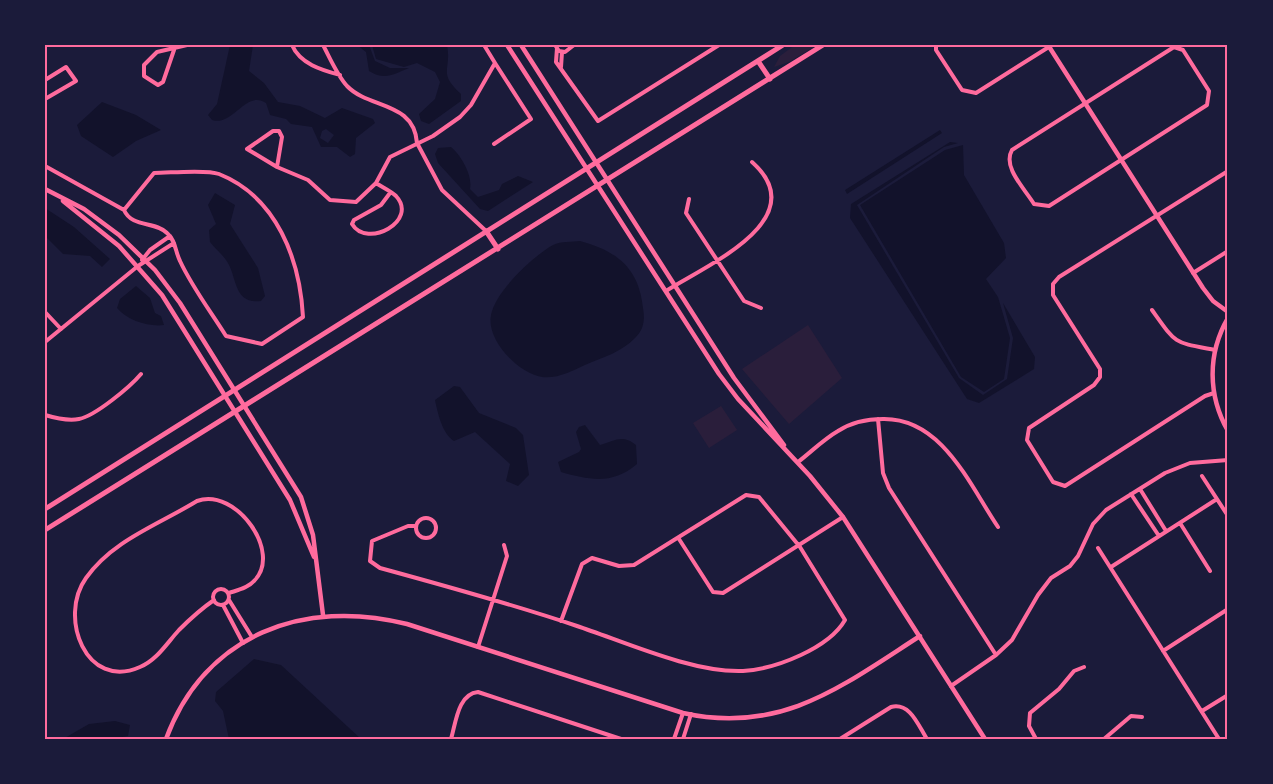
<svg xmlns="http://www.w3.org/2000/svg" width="1273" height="784" font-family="'Nunito Sans',sans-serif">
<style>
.green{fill:#2a1e3b}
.water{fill:#12122b;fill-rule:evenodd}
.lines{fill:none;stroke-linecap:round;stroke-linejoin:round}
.minor{stroke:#ff6b9d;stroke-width:4}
.tertiary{stroke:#ff6b9d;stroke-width:4.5}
.secondary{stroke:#ff6b9d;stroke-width:5}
.neatline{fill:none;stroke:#ff6b9d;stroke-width:2}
</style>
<rect width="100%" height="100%" fill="#1b1b3a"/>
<!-- green -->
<path class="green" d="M795,45H817L789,62L774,67L780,56Z
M808,325L842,378L789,424L742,369Z
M721,406L737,430L709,448L693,423Z"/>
<!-- water -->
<path class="water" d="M230,45H253L249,71L264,83L278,102L300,106L325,118L342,108L373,119L375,123L356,138L355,154L350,157L337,147H321L312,127L291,124L286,119L270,115L266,103C246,89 233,127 212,120L208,115L217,104ZM326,129L334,135L328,143L320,138L322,131Z
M357,45H369L375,61L390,68H409C394,74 385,81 369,71L366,52Z
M372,45H447C452,71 437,72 461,94V101L429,124L421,121L419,114L435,99L440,82L435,72L417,63L404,67L376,59Z
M102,102L136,115L161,130L136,141L113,157L81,136L77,125Z
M940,130L942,133L847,194L845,190Z
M950,142L958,143L944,147L857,205L959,378L983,395L1007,379L1013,338L1003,303L1035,357L1034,369L979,403L967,399L850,218L851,204Z
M963,145L964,175L1004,243L1006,258L986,279L998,297L1010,338L1004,379L984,392L961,377L860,205L945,150Z
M451,147C461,155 473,176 470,189L478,197L499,190L502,184L518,176L533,182L488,211L480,209L438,163L435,154L438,148Z
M215,193L235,205L230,224L258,268L265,296L261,301C235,304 237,281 229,265C224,255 217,251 210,242L209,230L216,224L208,205Z
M45,208L74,227L110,259L102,267L90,256L63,254L45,236Z
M580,241C617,251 639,268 643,308C645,319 644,329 636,337C622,352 604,357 585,365C572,371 557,379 542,377C518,373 486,340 491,315C495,292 533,256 553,245C561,241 572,242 580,241Z
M136,286L150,298L155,313L161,316L164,325C149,327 128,321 117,308L120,299Z
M454,386L460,387L479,413L516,428L523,435L529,475L518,486L506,481L510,464L475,432L454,441C442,433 438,414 435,400Z
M585,425L600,445C615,441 622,434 636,445L637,464C613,485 589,480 561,472L558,462L579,452L581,449L576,432L579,427Z
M254,659L281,665L361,739H229L223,711L215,701L216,692Z
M115,721L130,725L128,736L112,739H63L89,724Z"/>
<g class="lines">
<!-- minor -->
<path class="minor" d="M292,45C300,64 322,70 340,75
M323,45C330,58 337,75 347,86C369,109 414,101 417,143L442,190L486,231
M555,45L559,51L565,52L574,45
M936,45V50L962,90L976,93L1052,45
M1174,47L1183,50L1209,91L1207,105L1049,206L1034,204C1025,189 1002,167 1012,150Z
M557,48L556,62L598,121L719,45
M174,50L163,82L158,85L144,76V65L157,52L187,45
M561,67L562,52
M45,80L66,67L76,81L45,99
M494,144L531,119L495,63
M45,166L124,210
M277,167L282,137L279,131H273L247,149L277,167L308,180L330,200L356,202L376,183L390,157L433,136L460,117L471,105L495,63L484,45
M154,173C170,173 206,169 219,174C277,197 300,260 303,317L262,344L226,336C211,312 192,287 180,261C175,251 176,241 167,233C155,221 132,228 124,210Z
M376,183C382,187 391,191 396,196C419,221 367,249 352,224L354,220L381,205L390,193
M689,199L686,213L744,301L761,308
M142,260L150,250L170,236
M1193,273L1228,251
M666,291C705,266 816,219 752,162
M1152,310C1177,345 1173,342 1215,350
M45,312L61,329
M45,342L138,266L174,243
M1214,393L1205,396L1065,486L1053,482L1027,440L1029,428L1094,385L1100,377V369L1053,295V284L1059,277L1228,171
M45,415C55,418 68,421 79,419C95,416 130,387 141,374
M878,419L883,473L889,488L996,655
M798,462C811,452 824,439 838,431C852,422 867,419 883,419C942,418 969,484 998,527
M1202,476L1228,516
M1140,489L1166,531
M1131,494L1159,536
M416 528a10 10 0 1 1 20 0a10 10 0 1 1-20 0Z
M1180,523L1210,571
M416,526H408L372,541L370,561L380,568C446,586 512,604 577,626C625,642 693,673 743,671C776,669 829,648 845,620L800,547L759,497L746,495L634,565L619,566L592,558L582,564L561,621
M679,539L713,592L723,593L843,517
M1098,548L1219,739
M1111,567L1217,499
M213 597a8 8 0 1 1 16 0a8 8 0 1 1-16 0Z
M214,600C201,609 190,619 179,630C167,643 157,660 140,667C86,691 58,617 86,578C113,540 158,525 197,501C236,487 283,553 254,581C248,588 238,590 229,593
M229,600L252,637
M223,605L243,643
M478,647L507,556L504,545
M1163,651L1228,609
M951,686L996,655L1012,640L1038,595L1051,578L1070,566L1078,556L1093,524L1106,510L1165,473L1190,463L1228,460
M1202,711L1228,695
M451,739C456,722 458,694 478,692L621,739
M674,739L683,713
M683,739L691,714
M840,739L891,707C910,702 918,725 927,739
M1036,739L1029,726L1030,713L1059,689L1074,671L1084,667
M1104,739L1131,716L1142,717"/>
<!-- tertiary -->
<path class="tertiary" d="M507,45L719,374L738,399L810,476L843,517L985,739
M521,45L734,378L784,445
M1048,45L1203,288L1213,301L1228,312
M45,189L84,209L119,235L155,270L180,303L301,497L313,535L323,615
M63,201L119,246L162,295L290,500L314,557
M1228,318C1207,354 1208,396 1228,431
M166,739C205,634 304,598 407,624L683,713C781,735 842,686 920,636"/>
<!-- secondary -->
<path class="secondary" d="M758,61L770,79
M486,231L498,249
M45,509L783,45
M45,530L823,45"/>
</g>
<!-- border -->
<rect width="1273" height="784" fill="none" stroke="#1b1b3a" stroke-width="93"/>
<rect x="46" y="46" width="1180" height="692" class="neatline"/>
</svg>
